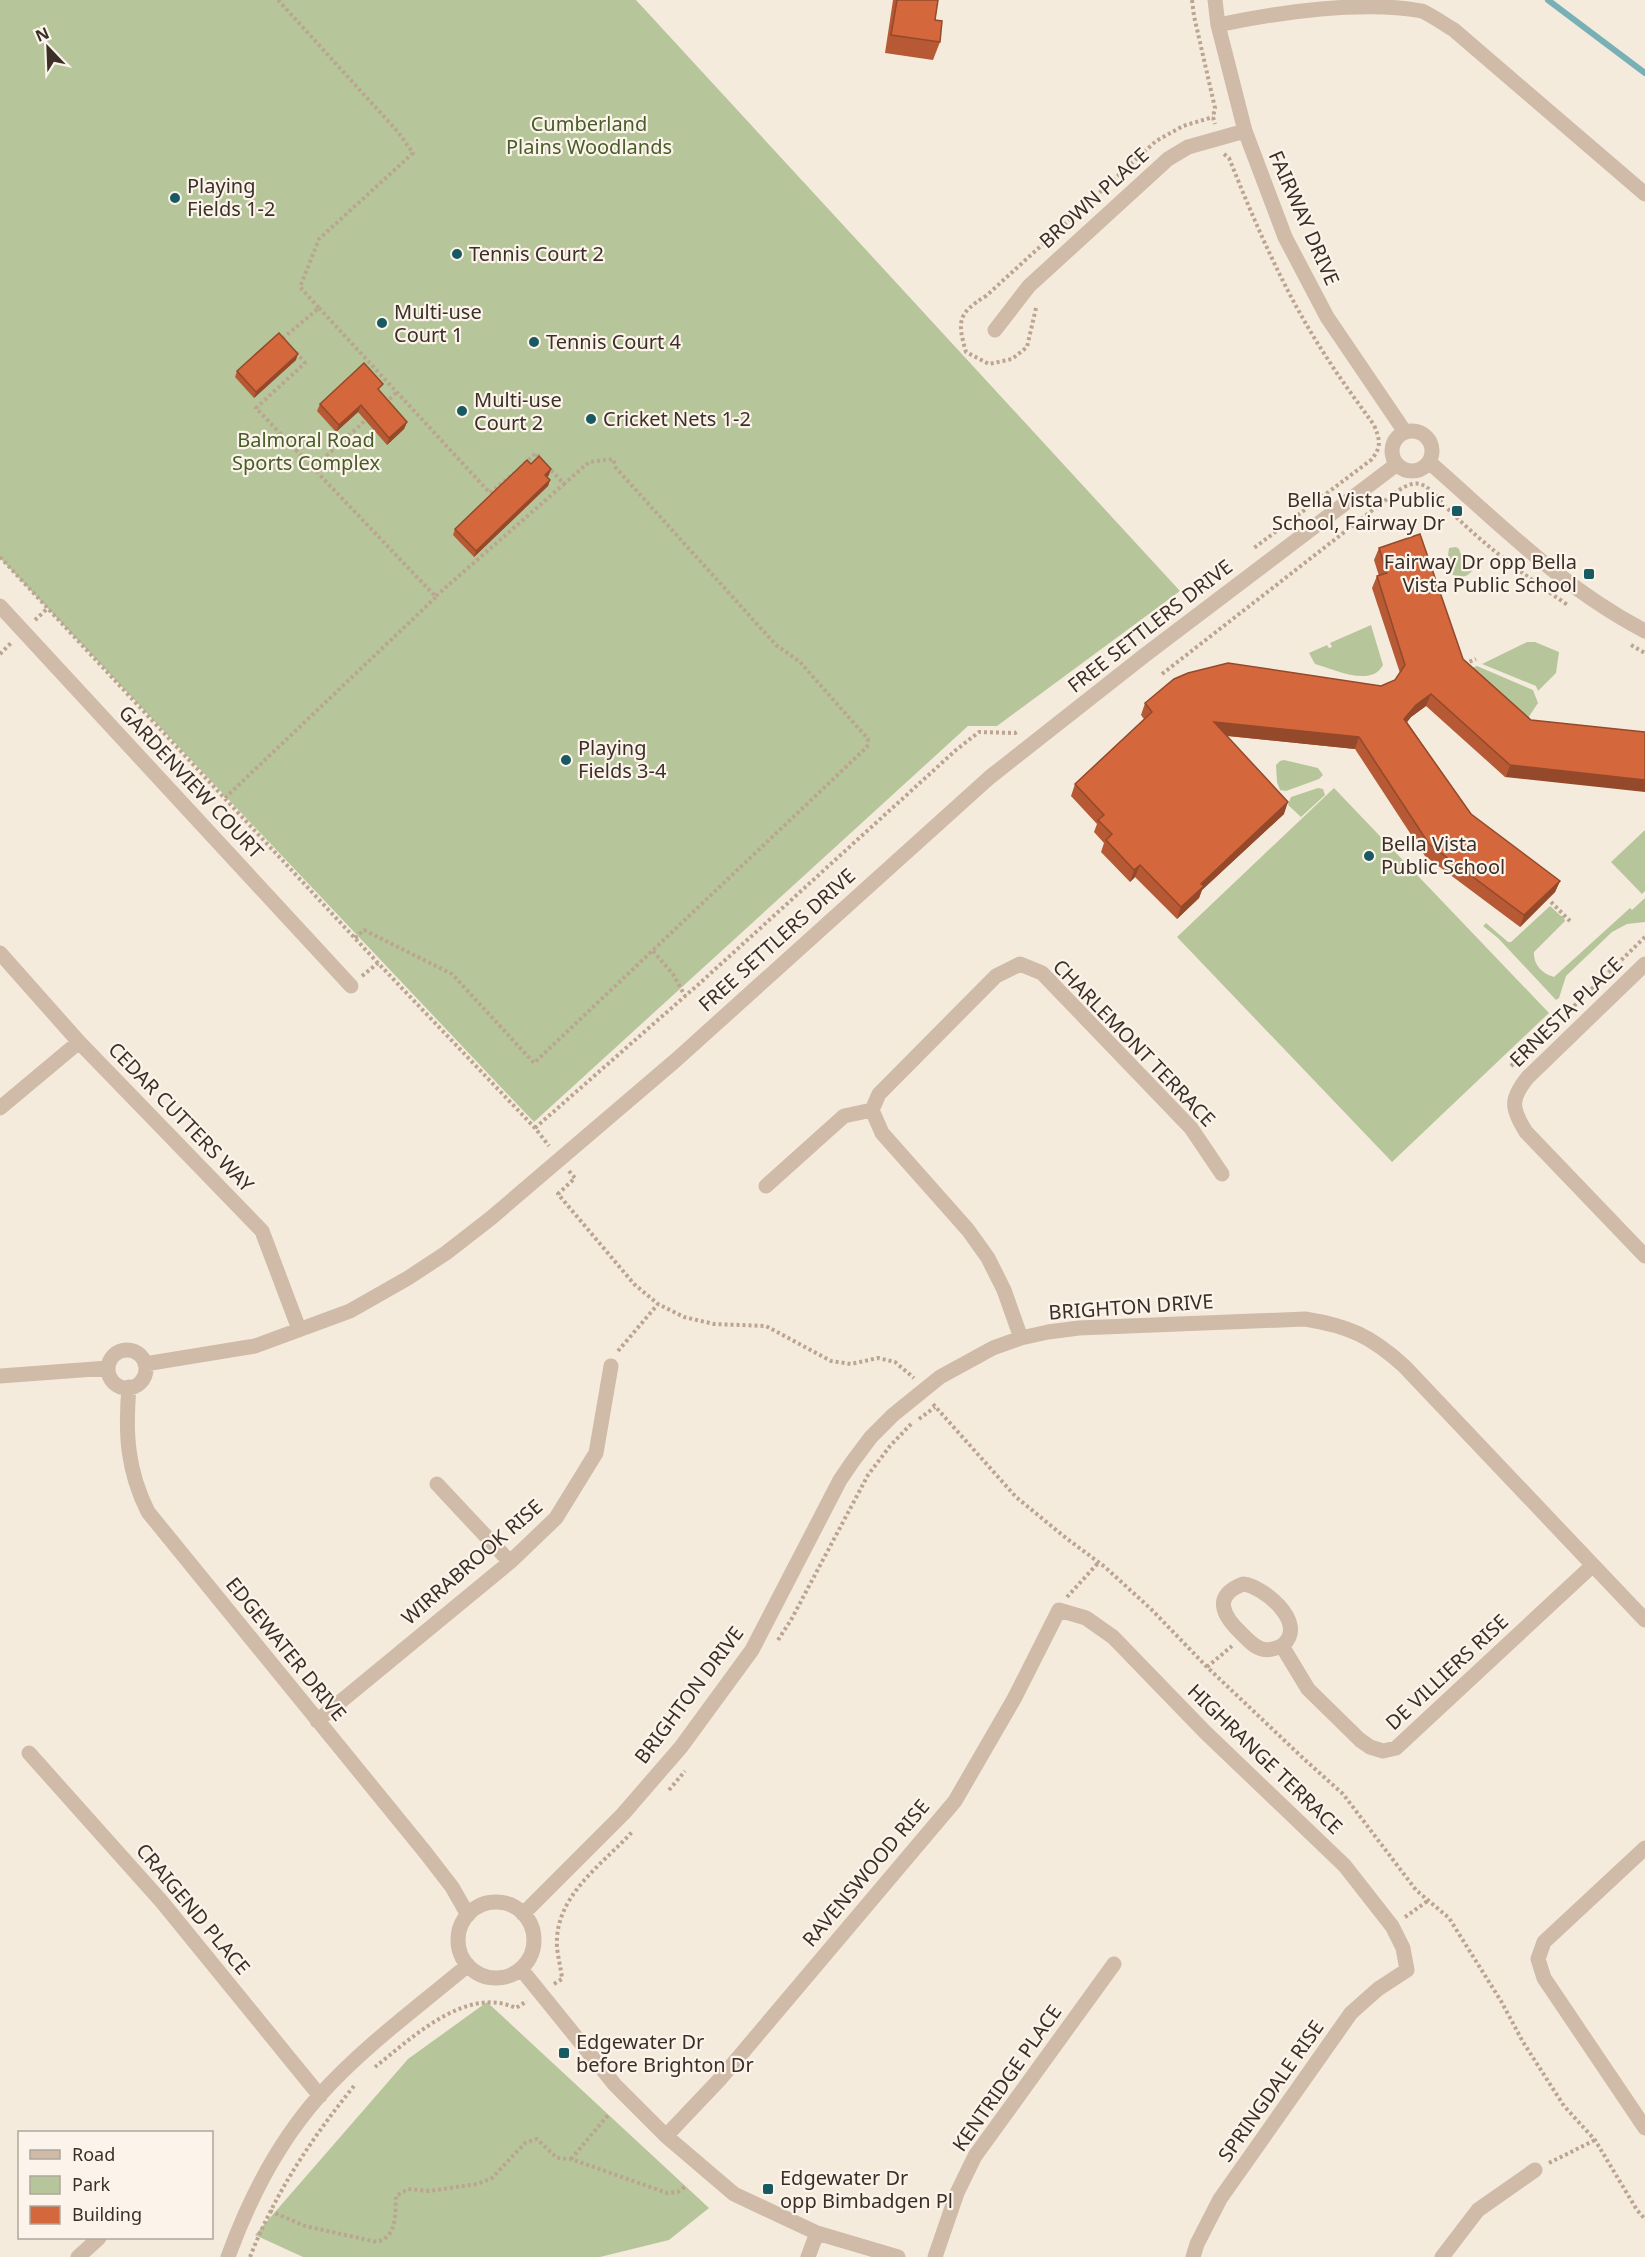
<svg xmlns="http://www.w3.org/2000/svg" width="1645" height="2257" font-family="'Noto Sans',sans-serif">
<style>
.green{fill:#b6c69a}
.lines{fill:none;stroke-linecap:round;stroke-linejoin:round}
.stream{stroke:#78b0b6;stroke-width:6}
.path{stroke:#bba591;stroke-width:4;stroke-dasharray:3 3;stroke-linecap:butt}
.minor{stroke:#cfbba7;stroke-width:15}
.wall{fill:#b65934}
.shaded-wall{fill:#94492a}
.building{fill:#d4683c;stroke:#94492a;stroke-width:1.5}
.poi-dot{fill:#185962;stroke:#fcf4ea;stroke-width:2}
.labels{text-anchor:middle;stroke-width:4.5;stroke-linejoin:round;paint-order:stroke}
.park-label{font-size:20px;fill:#475c29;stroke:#fcf4ea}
.poi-label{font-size:20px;fill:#3b2f28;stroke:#fcf4ea;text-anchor:start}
.street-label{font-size:20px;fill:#3b2f28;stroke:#fcf4ea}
</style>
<rect width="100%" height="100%" fill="#f5ebdd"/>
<!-- green -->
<path class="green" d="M0,0H636L1180,591L997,726H968L534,1122L0,558Z
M1456,547L1459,549L1464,563L1474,568C1468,577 1464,578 1453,575L1447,564L1449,548Z
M1371,625L1383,665C1371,688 1334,669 1315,664L1309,653L1327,645L1329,648L1332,647L1330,643Z
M1527,642H1535L1559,652L1556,673L1538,691L1536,686L1482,664Z
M1477,666L1533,690L1538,703L1526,721L1466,670Z
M1284,760L1318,768L1323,775L1319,779L1286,791L1280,790L1277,782L1276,765L1280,761Z
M1318,788L1323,789L1325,795L1301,817L1288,805L1291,797Z
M1334,788L1549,1013L1392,1162L1177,937Z
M1645,830V891L1642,894L1611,862Z
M1645,898V922L1627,924L1612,932L1566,976L1559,998L1556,1000L1498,938L1483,926L1486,923L1508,942H1511L1550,906L1561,916H1563L1565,921L1534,952C1533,964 1542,974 1554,977L1630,908L1632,910Z
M487,2002L709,2208L669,2240L600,2257H303L255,2235L408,2059Z"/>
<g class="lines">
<!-- stream -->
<path class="stream" d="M1548,0L1645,73"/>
<!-- path -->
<path class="path" d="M278,0L398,132L413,153L319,239L300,287L319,308L283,338L285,340
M1192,0L1194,16L1215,108L1213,117L1215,124
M1224,154L1229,158C1257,228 1287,298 1329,361C1343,383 1359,404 1374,425C1380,440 1382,447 1371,460L1254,548
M319,308L490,493L514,473
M1036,308L1027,347L1012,359L989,364L966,352C957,321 958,313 986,296L1156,141L1183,126L1213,117
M385,403L397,392
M524,464L536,453L540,458
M313,468L368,418
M0,557L378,963L535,1128L549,1146
M436,596L564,484
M35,620L48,608
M1631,645L1645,653
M0,654L12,642
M1464,664L1476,659
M1162,674L1383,502C1393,495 1407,481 1420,484C1430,487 1440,500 1447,508C1486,547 1524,575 1569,606
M225,798L436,597L256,408L305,363L296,352
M1551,902L1570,921
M355,938L364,930L452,974L534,1063L867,747L868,739L799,661L776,645L616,468L613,459L589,462L564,484L549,468
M653,951L673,974L685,996
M362,976L378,963
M1574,1006L1645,937
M1511,1066L1532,1046
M535,1128L700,983L956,750L979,732L1015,733L1018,731
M569,1171L575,1178L558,1194L634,1284L658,1304L684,1317L714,1324L766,1326L831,1361L851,1364L878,1358L895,1362L914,1378
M618,1351L658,1304
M933,1404L1016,1497L1066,1538L1105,1567L1152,1610L1207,1667L1305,1760L1343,1794L1416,1890L1449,1918L1501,2001L1523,2042L1564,2106L1595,2140L1637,2210L1645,2219
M919,1419L935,1407
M1067,1597L1099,1562
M778,1640L791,1620L868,1475L890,1446L912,1423
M1207,1667L1232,1646
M669,1790L685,1771
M1405,1917L1429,1900
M554,1984L562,1979C561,1968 558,1958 557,1947C554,1896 602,1865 632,1832
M375,2067C412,2038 466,1985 516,2008L527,2001
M571,2159L609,2114
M1549,2163L1595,2140
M270,2211L305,2226L377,2242C398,2236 395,2213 396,2196L408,2189L429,2191L477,2184L492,2178L525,2143L537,2139L557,2158L571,2159L667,2193L678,2192L687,2185
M250,2257C275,2193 311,2139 354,2086"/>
<!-- minor -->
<path class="minor" d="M1215,0L1218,25L1245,131L1285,237L1327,317L1405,432
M1218,25C1279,12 1363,0 1422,11C1433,16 1444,24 1454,30L1645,194
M995,330L1029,286L1168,159L1188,147L1245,131
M1392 451a20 20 0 1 1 40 0a20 20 0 1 1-40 0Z
M1429,462C1499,523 1562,588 1645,631
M0,606L351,986
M0,953L79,1042L262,1231L299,1329
M1645,964L1528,1077C1510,1099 1511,1108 1526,1132L1645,1256
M0,1108L79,1042
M766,1186L844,1116L872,1110
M1021,1338L1004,1290L988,1258L968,1230L882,1133L872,1110L879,1094L996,976L1020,964L1042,973L1191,1128L1222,1174
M108 1369a19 19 0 1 1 38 0a19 19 0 1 1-38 0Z
M145,1364L255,1346L350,1311L408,1278L446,1253L491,1218L676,1060L990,777L1145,655L1397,464
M0,1376L108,1368
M129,1387C125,1433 127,1470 148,1512L425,1852L452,1887L468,1915
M437,1484L510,1562
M1243,1584C1263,1586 1307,1622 1284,1644C1279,1648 1269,1651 1262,1649C1254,1647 1247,1639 1241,1633C1223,1616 1212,1596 1243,1584Z
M1282,1646L1308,1689L1360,1740L1370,1747L1383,1751L1396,1748L1593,1565
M317,1721L510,1562L556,1518L596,1453L611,1366
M29,1753L162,1902L320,2096
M1645,1848L1544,1942L1538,1959L1544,1978L1645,2128
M458 1940a38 38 0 1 1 76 0a38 38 0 1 1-76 0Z
M523,1914L623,1814L681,1747L752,1650L840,1480L853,1461L871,1437L893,1415L940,1377L993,1348L1021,1338L1048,1332L1079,1328L1305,1319C1349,1326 1371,1336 1404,1366L1645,1620
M521,1969L615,2085L666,2136L734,2194L817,2233L898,2257
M666,2136L721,2078L955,1801L1014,1699L1059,1610L1086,1618L1113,1637L1205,1732L1345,1866L1392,1926L1403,1948L1407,1970L1378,1989L1351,2013L1220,2199L1197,2244L1193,2257
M78,2257L99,2238
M228,2257C249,2199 279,2141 320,2095C363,2047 418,2007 468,1965
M808,2257L817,2233
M935,2257L957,2193L975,2156L1114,1964
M1442,2257L1478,2210L1535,2170"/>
</g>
<!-- wall -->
<path class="wall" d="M893,0H938L935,20L940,42L933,60L885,53Z
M296,360L254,398L235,377L237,371Z
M381,391L380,392L407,422L404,429L387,445L358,412L336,432L317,411L320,404Z
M531,464L549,475L547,477L550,480L548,486L474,557L453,535L455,529Z
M1379,548L1463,659L1531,720L1505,777L1426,706L1411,717L1407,722L1471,814L1560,881L1555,892L1520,927L1425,856L1355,749L1227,736L1284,814L1202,890L1199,898L1177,919L1135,877L1130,882L1101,852L1104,843L1094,832L1097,824L1071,796L1075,784L1144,719L1141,715L1145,703L1381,686L1395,680L1400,673L1372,588L1377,576H1379L1374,560Z"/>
<!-- shaded-wall -->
<path class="shaded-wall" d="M298,354L296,360L254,398L256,392Z
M361,405L358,412L336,432L339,425Z
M407,422L404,429L387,445L389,438Z
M551,469L549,475L543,481L545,475Z
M550,480L548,486L474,557L476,551Z
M1431,694L1426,706L1411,717L1400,731L1404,719L1416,705Z
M1214,722L1359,737L1355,749L1210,734Z
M1510,765L1645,780V792L1505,777Z
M1288,802L1284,814L1202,890L1199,898L1177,919L1181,907L1201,884Z
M1140,865L1135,877L1130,882L1134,870Z
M1560,881L1555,892L1520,927L1524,915Z"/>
<!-- building -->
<path class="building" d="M897,0H938L935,20L942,21L940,42L891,35Z
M279,333L298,354L256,392L237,371Z
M364,363L383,384L378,389L407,422L389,438L361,405L339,425L320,404Z
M539,456L551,469L545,475L550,480L476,551L455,529L527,460L531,464Z
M1420,534L1463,659L1531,720L1645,732V780L1510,765L1431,694L1416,705L1404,719L1471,814L1560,881L1524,915L1429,844L1359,737L1214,722L1288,802L1201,884L1204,886L1181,907L1140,865L1134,870L1106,840L1112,834L1098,820L1104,815L1075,784L1152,712L1145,703L1174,679L1188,673L1228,663L1381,686L1395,680L1405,665L1377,576L1387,573L1379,548Z"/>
<!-- markers -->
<g class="poi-dot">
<circle cx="175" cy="198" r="6"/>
<circle cx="457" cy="254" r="6"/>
<circle cx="382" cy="323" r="6"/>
<circle cx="534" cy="342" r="6"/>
<circle cx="462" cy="411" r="6"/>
<circle cx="591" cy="419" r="6"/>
<rect x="1451" y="505" width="12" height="12" rx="3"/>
<rect x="1583" y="568" width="12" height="12" rx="3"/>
<circle cx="566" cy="760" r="6"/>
<circle cx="1369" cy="856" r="6"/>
<rect x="558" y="2047" width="12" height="12" rx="3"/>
<rect x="762" y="2183" width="12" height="12" rx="3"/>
</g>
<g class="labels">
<!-- park labels -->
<g class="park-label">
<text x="589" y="131">Cumberland<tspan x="589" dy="23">Plains Woodlands</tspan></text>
<text x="306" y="447">Balmoral Road<tspan x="306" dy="23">Sports Complex</tspan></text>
</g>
<!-- poi labels -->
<g class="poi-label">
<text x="187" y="193">Playing<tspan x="187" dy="23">Fields 1-2</tspan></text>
<text x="469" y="261">Tennis Court 2</text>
<text x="394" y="319">Multi-use<tspan x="394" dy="23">Court 1</tspan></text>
<text x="546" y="349">Tennis Court 4</text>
<text x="474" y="407">Multi-use<tspan x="474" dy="23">Court 2</tspan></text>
<text x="603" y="426">Cricket Nets 1-2</text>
<text x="1445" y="507" text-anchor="end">Bella Vista Public<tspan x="1445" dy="23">School, Fairway Dr</tspan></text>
<text x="1577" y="569" text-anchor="end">Fairway Dr opp Bella<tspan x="1577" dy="23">Vista Public School</tspan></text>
<text x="578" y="755">Playing<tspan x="578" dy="23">Fields 3-4</tspan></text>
<text x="1381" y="851">Bella Vista<tspan x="1381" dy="23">Public School</tspan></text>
<text x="576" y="2049">Edgewater Dr<tspan x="576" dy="23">before Brighton Dr</tspan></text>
<text x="780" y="2185">Edgewater Dr<tspan x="780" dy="23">opp Bimbadgen Pl</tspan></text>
</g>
<!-- street labels -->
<g class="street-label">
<text transform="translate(1094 198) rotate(-42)" y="7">BROWN PLACE</text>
<text transform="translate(1304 218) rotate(66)" y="7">FAIRWAY DRIVE</text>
<text transform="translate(1150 626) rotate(-38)" y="7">FREE SETTLERS DRIVE</text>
<text transform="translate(191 782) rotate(47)" y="7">GARDENVIEW COURT</text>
<text transform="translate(777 940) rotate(-42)" y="7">FREE SETTLERS DRIVE</text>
<text transform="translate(1566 1012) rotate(-44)" y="7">ERNESTA PLACE</text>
<text transform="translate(1134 1043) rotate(46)" y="7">CHARLEMONT TERRACE</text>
<text transform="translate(181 1117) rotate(46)" y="7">CEDAR CUTTERS WAY</text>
<text transform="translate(1131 1307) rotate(-4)" y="7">BRIGHTON DRIVE</text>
<text transform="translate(472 1562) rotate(-41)" y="7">WIRRABROOK RISE</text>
<text transform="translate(286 1649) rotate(51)" y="7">EDGEWATER DRIVE</text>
<text transform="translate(1447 1672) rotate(-43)" y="7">DE VILLIERS RISE</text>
<text transform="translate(689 1695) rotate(-53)" y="7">BRIGHTON DRIVE</text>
<text transform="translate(1265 1759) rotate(44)" y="7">HIGHRANGE TERRACE</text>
<text transform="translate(866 1873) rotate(-50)" y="7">RAVENSWOOD RISE</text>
<text transform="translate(193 1909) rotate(50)" y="7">CRAIGEND PLACE</text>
<text transform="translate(1007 2078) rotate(-55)" y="7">KENTRIDGE PLACE</text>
<text transform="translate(1271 2091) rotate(-55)" y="7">SPRINGDALE RISE</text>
</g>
</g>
<!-- legend -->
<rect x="18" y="2131" width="195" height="108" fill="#fcf4ea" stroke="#afa59c" stroke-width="1.5"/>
<rect x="30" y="2150" width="30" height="9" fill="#cfbba7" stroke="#afa59c" stroke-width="1.5"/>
<text x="72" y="2161" font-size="18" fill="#3b2f28">Road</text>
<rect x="30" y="2176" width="30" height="18" fill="#b6c69a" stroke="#afa59c" stroke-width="1.5"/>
<text x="72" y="2191" font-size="18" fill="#3b2f28">Park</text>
<rect x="30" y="2206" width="30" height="18" fill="#d4683c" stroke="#afa59c" stroke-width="1.5"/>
<text x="72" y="2221" font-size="18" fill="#3b2f28">Building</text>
<!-- north arrow -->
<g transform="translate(48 48) rotate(337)" stroke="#fcf4ea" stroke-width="4.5" paint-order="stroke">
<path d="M0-4.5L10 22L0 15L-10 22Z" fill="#3b2f28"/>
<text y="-9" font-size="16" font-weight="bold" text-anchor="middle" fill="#3b2f28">N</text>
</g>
</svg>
